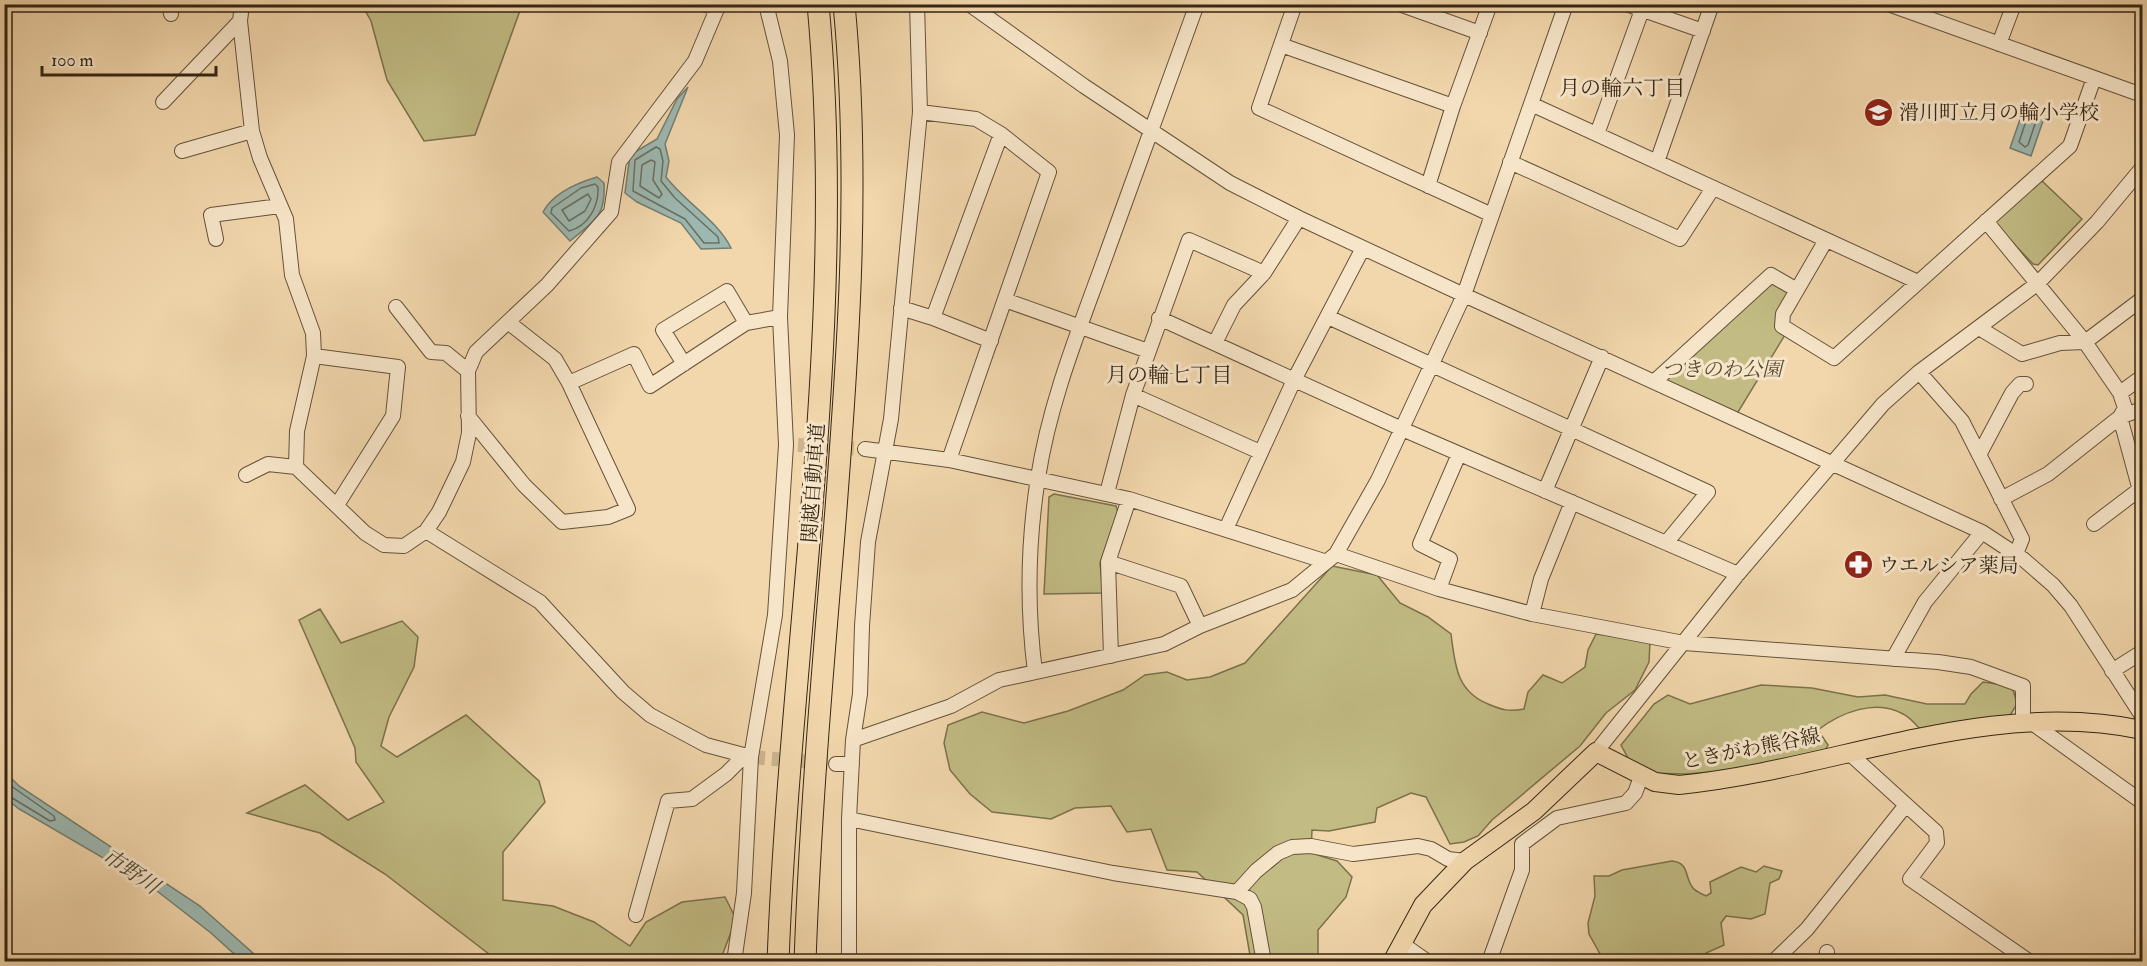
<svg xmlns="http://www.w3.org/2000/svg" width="2147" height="966" font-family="'IM FELL Double Pica','Noto Serif JP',serif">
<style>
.green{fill:#c2bc84;stroke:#7b714c;stroke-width:1.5}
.water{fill:#9db8b1;stroke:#737e72;stroke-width:1.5}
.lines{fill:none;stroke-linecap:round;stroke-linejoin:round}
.shore{stroke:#686f62;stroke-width:1.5}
.minor-tunnel{stroke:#ccb48e;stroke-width:14;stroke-dasharray:14 7;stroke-linecap:butt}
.minor-casing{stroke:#64523a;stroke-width:16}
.major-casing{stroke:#342614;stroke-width:20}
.highway-casing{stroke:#342614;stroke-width:23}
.minor{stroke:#f7e5c9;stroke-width:14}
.major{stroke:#f2d7ac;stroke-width:18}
.highway{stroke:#f2d7ac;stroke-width:21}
.labels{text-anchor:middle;stroke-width:6;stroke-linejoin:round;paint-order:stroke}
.poi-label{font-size:20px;fill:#342614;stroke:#f7e5c9;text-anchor:start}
.park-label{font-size:20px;font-style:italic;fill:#584c30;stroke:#f7e5c9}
.street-label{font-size:20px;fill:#342614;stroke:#f7e5c9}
.neighbourhood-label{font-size:21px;fill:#342614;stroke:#f7e5c9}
.water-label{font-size:21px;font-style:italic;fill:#4e4a3b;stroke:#f7e5c9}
</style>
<rect width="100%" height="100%" fill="#f2d7ac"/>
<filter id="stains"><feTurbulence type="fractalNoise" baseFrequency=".00333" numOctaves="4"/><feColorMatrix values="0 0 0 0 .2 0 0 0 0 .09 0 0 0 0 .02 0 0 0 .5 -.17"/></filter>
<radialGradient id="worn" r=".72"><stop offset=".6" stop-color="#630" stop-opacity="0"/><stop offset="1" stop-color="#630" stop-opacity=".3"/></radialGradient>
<!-- green -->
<path class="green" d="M362,5H522L475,135L424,141L387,80L371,21Z
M2040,179L2082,219L2038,265L2033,264L1995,224L1996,219Z
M1771,275L1797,290L1783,314L1788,330L1735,417L1655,381Z
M1054,494L1116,506L1118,512L1100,563L1103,593L1044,594L1049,497Z
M1332,566L1377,575L1400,603L1428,617L1451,634C1455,664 1456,691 1488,704C1502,710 1509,712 1524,709L1528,692L1543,675L1562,683L1585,667L1588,650L1596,634L1650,641L1649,662L1635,690L1606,713L1580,746L1492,820L1478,836L1464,842L1450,844L1426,797L1411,793L1377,808L1375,822L1329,831L1312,830L1311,853L1337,861L1352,877L1346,897L1318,930V961H1251L1243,915L1197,872L1167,870L1151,829L1127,832L1111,806L1075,808L1051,819L992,812L970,794L950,770L944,743L948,725L982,712L1024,723L1068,711L1102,698L1123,690L1145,675L1167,672L1187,680L1210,677L1245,663Z
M320,609L341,643L402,621L418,637L414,667L389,717L381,746L397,757L466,715L539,781L545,802L503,852V900L553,906L594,922L630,946L646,922L682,902L725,897L736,919L720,961H498L385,874L320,833L247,813L305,785L348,820L384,802L356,762L355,748L299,620Z
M1983,682L2012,686L2017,704L2009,717L1921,730C1916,725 1910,717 1903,714C1876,698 1840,713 1818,730L1828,745L1825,751L1737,770L1685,774L1650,773L1628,758L1621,745L1654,704L1668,695L1690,704L1761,685L1812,688L1858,697L1885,695L1927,704H1965L1971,694Z
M1672,861C1690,863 1684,877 1693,888C1695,891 1702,894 1706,896L1711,893L1710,882L1741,867L1756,872L1764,866L1782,871L1779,879L1770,883L1765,914L1751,919L1726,916L1721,923L1724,945L1706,953L1703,961H1665L1663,956L1657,955L1650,961H1604L1589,934L1588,923L1595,896L1594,876H1609L1622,870Z"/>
<!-- water -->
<path class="water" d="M688,87L665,144L669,161L666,177C686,203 717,220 731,248L701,249L681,223L637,202L625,193L630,155L657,139L677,99Z
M2024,108L2045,115L2031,156L2010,148Z
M597,177L604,183C606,217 594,221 570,241L543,212C553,193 577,183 597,177Z
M5,772L19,786L200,906L262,961H242L211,933L148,884L19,809L5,798Z"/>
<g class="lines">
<!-- shore -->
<path class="shore" d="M2030,117L2036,121L2028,145L2025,147L2019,142L2027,118Z
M656,147L660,149L663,161L661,181L675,198L718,237L719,243H704L685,219L633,191L635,160Z
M651,160L655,162L653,180L662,194L659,198L640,186L642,165Z
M595,184L598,187C599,205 589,226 569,231L551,213L552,208L581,188Z
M588,194L591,199L585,211L569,221L562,210Z
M4,781L54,816L55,820L50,821L4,793"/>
<!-- minor-tunnel -->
<path class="minor-tunnel" d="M798,445L865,449
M751,757L836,764"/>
<defs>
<path id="minor" d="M169,4L171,14
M242,4L240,21L252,131L260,158L286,219L292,275L313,333L314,356L297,431L296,467
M702,4L718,8
M969,4L1084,86L1230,183L1299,218L1464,295L1982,532L2023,559L2053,585L2071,606L2142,716
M1295,4L1259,108L1492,215
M1399,4L1480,33
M1626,4L1703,31
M1888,4L2142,95
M2142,4V5
M1999,44L2014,4
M1281,45L1453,106
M163,102L240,21
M1531,104L1918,282
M920,112L976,119L1001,134L1049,172L949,460
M1597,134L1642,10
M182,151L252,131
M1510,162L1680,239L1713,188
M1657,162L1712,4
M1428,186L1453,106L1490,4
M1986,221L2085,342L2120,393L2125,408L2120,417L2142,498
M216,239L211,215L280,206
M1826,240L1783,314L1782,326L1834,358L2070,146L2094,78
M1005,300L1148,351
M396,307L431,352L446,353L468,371
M901,308L933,318L991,341
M1328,317L1708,492L1666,543
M933,318L1001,134
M1159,318L1402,429L1738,574
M1979,328L2022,354L2060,343L2085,342L2142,299
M1215,343L1234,305L1264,273L1299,218
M314,356L398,367L393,416L337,505
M684,364L663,330L727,291L746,323
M1919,372L1962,421L2022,539L2016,554
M1655,381L1771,275L1797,290
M569,383L634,354L650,386L746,323L780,317
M2120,393L2142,377
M1133,395L1260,452
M468,416L524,485L562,522L608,517L628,509L569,383L555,359L508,322
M865,449L949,460L1129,499L1324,561
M1979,455L2012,393L2020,384H2026
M246,475L268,464L296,467L365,533L384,545L404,546L426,531L439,512L463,462L469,433L468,371L476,352L547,285L611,212L619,162L695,61L719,4
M1545,491L1602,357
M1107,493L1133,395L1189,240L1264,273
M2001,499L2048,474L2120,417L2142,409
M2094,524L2140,489
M1226,529L1294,380L1363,248
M426,531L540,602L623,692L650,715L706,745L751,757
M1336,554L1378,480L1464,295L1566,4
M1108,562L1181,586L1200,626
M1439,589L1450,559L1420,544L1459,454
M1532,614L1541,579L1572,502
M1111,656L1108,562L1129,499
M1893,659L1925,602L1982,532
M2112,671L2142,652
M1035,672C1027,609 1028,541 1038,478C1050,398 1083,320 1110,244C1139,164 1168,84 1197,4
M2032,723L2142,802
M853,740L951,706L999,680L1164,644L1200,626L1292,590L1336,554L1439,589L1532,614L1684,643L1938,662L1971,667L2023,686V724
M1596,752L1738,574L1883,404L1919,372L2038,283L2097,222L2142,168
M1848,752L1936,832L1937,843L1910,879L2030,962
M836,764H852
M849,819L1113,873L1237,892L1250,899L1254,907L1264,962
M1237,892L1256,871L1278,853L1292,847L1311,846L1353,854L1418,846L1431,849L1448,859L1465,861
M636,915L668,801L692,799L726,774L745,755
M1401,943L1428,962
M734,962L744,893L751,757L775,615L786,445L780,317L787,135L780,61L766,4
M849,962V819L853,740L860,694L862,626L868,542L891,419L920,112L917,4
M1489,962L1522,870V844L1557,818L1626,803L1635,793L1641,777
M1773,962L1807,929L1906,805
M1826,962L1827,952"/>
<path id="major" d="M1392,962L1423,905L1441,886L1465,861L1534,811L1596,752L1655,782L1679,785C1833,770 1987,697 2142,730"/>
<path id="highway" d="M778,962C790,642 848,324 818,4
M805,962C810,819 822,676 834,534C848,357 861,181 844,4"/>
</defs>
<!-- minor casing -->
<use href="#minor" class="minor-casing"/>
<!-- major casing -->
<use href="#major" class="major-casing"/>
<!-- highway casing -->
<use href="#highway" class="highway-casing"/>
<!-- minor -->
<use href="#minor" class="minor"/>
<!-- major -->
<use href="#major" class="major"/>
<!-- highway -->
<use href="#highway" class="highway"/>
</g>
<!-- icons -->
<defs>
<symbol id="school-disc" viewBox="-11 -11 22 22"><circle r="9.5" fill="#8f2418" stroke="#f7e5c9"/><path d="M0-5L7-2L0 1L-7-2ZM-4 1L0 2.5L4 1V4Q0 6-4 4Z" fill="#fff"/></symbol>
<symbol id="pharmacy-disc" viewBox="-11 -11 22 22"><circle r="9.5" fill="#8f2418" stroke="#f7e5c9"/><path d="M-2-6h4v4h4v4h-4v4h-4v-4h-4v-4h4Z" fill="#fff"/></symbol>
</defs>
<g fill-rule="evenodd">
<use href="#school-disc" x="1862" y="96" width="33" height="33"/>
<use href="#pharmacy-disc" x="1842" y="548" width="33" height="33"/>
</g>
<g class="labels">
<!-- poi labels -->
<g class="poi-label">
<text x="1899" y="119">滑川町立月の輪小学校</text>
<text x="1879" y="572">ウエルシア薬局</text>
</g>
<!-- park labels -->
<g class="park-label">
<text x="1722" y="376">つきのわ公園</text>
</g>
<!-- street labels -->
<g class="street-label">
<text transform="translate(813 483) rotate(-86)" y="7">関越自動車道</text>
<text transform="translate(1751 748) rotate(-11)" y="7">ときがわ熊谷線</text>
</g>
<!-- neighbourhood labels -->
<g class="neighbourhood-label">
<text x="1622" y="95">月の輪六丁目</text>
<text x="1169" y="382">月の輪七丁目</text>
</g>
<!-- water labels -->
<g class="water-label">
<text transform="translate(131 871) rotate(34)" y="7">市野川</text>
</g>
</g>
<!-- margin -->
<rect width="2147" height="966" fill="none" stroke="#f2d7ac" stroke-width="24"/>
<rect x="6" y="6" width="2135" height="954" fill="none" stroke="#342614" stroke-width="3"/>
<rect x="12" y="12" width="2123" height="942" fill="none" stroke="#342614" stroke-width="1.5"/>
<!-- scale -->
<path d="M42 66v9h174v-9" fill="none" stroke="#342614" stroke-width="3"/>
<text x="51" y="66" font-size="18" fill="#342614" stroke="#f7e5c9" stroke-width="4.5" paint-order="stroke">100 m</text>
<rect width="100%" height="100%" filter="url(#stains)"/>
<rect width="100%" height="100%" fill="url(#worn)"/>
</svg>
